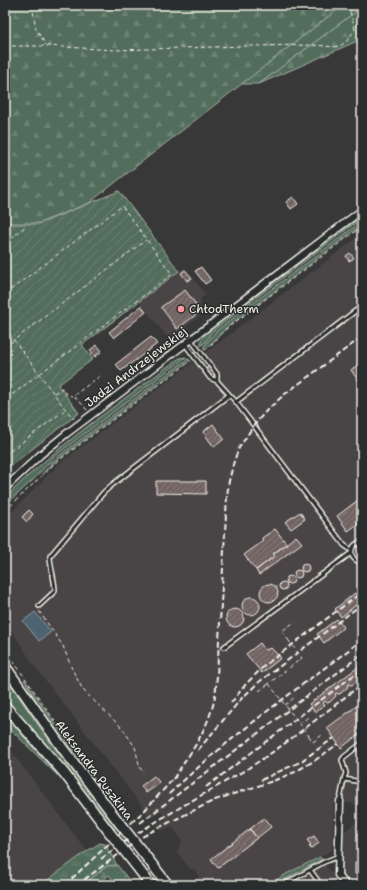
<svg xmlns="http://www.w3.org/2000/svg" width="367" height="890" font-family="'Shantell Sans',sans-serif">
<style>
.built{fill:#494546}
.grass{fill:url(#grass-tufts);stroke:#a3afa2}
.forest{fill:url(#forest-firs);stroke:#a3afa2}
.garden{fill:url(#garden-furrows);stroke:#a3afa2}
.water{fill:#4e6472;stroke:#909ca1}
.building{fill:url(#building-hatch);stroke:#f4f1e8}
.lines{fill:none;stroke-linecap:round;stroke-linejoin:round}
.lane-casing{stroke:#f4f1e8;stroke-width:6}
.street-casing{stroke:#f4f1e8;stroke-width:9}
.secondary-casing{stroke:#f4f1e8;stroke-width:12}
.path{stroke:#f4f1e8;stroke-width:1;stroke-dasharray:4 3;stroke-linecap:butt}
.lane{stroke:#2a2d2e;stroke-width:3}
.street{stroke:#2a2d2e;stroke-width:6}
.secondary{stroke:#2a2d2e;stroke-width:9}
.rail{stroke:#f4f1e8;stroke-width:2;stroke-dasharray:6 3;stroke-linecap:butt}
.secondary-bridge-casing{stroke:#f4f1e8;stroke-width:12;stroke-linecap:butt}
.path-bridge{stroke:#f4f1e8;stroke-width:1;stroke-dasharray:4 3;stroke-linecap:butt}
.secondary-bridge{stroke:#2a2d2e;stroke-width:9}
.poi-dot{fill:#ff9aa2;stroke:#2a2d2e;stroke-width:1.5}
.labels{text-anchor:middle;stroke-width:3;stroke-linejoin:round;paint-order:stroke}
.poi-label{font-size:12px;fill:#f4f1e8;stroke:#2a2d2e;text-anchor:start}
.street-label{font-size:12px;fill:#f4f1e8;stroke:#2a2d2e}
</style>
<defs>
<pattern id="grass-tufts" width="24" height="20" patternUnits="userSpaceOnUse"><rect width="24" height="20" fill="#526d5c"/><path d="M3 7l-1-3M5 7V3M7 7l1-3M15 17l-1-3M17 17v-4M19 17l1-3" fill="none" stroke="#6c8273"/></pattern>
<pattern id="forest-firs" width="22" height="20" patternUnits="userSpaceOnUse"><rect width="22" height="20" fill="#526d5c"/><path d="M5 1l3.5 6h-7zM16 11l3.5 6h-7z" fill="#6c8273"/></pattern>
<pattern id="garden-furrows" width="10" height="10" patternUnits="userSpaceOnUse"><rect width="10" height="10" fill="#526d5c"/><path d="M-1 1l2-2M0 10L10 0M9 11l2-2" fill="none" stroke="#6c8273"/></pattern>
<pattern id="building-hatch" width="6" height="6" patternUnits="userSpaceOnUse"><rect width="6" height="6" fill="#726363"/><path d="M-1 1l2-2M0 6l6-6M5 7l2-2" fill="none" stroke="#877a79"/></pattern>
</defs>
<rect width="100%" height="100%" fill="#383839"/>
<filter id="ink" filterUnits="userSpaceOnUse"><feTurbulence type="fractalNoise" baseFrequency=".025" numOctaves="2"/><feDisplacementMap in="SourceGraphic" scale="8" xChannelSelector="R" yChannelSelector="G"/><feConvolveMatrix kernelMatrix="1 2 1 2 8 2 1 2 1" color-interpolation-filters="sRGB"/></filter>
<g filter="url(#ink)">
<!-- built -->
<path class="built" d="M362,234V806L334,800L332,850L320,857L340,885H202L197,878L199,876L194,868L191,870L177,852L182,841L172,826L160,831L156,825L166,819L160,811L151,818L33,664L5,620V519L59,464Z
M185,267L206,295L201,298L200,316L169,339L139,302Z
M5,743L87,851L41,885H5Z
M362,817V885H351L342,873L343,833Z"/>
<!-- grass -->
<path class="grass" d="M343,5H362V7L259,84H241Z
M362,216V218L214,330C209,335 207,342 201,346V340L205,334Z
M362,221L356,229L226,328L214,341L204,350V346L216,331Z
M186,357L55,456L33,480L11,500L5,502V498C56,446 117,405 175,361L180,358Z
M187,359L190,360L56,461L42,474L56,458Z
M5,676L44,734L116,827L114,829L68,770L5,699Z
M24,679L99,786C72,752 44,718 24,679Z
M5,715L58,776L5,724Z
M100,843L105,844L117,865L107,866L83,885H41L87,851Z
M320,857L322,859L275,885H268L288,873Z"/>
<!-- forest -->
<path class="forest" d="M5,5H343L89,203L39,223H5Z
M362,7V39L259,84Z
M117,865L133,885H117L109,875L97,885H83L107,866Z"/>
<!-- garden -->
<path class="garden" d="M119,191L179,271L82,345L93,359L58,385L79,413L5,470V224H39Z"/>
<!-- water -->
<path class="water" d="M35,612L51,632L39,641L23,621Z"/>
<!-- building -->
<path class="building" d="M293,197L298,204L291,209L286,202Z
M350,253L354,258L349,261L346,256Z
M201,267L211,280L205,284L195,271Z
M185,270L192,278L187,281L181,273Z
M185,290L201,311L177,329L161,307Z
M141,306L146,312L114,338L109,332Z
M151,337L157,344L121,371L116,364Z
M97,345L102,351L95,357L90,350Z
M362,362V386L351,370Z
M209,366L216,375L212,378L206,369Z
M213,424L224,439L214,447L203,432Z
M156,481H206V494L156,493Z
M362,497V521L348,531L337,516Z
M29,510L33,514L27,522L22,517Z
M300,512L305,519L291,529L285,522Z
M275,529L287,544L273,554L275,556L256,570L244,555L263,541L262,538Z
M296,536L302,543L259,575L256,570L275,556L273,554Z
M301 568a4 4 0 1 1 8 0a4 4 0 1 1-8 0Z
M294 574a4 4 0 1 1 8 0a4 4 0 1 1-8 0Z
M286 580a4 4 0 1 1 8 0a4 4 0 1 1-8 0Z
M279 586a4 4 0 1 1 8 0a4 4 0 1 1-8 0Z
M260 593a9 9 0 1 1 18 0a9 9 0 1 1-18 0Z
M355,593L361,601L341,617L335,609Z
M242 606a9 9 0 1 1 18 0a9 9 0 1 1-18 0Z
M226 618a9 9 0 1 1 18 0a9 9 0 1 1-18 0Z
M337,619L344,627L324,643L317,634Z
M260,643L265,650L271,648L281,658L262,673L246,654Z
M362,664V676L361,675L359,676L360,678L352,685H350L349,684L347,685L348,687L340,694H338L337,693L335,694L336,696L330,702L327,703L325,701L323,703L325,705L320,709L315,712L309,704Z
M362,702V732L341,748L327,728Z
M154,776L160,783L146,793L141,786Z
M264,818L271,827L257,838L250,829Z
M250,829L257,838L218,868L211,859Z
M314,836L319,843L311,849L309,846L311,845L307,840Z
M355,862H362V874H355Z"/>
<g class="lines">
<defs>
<path id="lane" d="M191,340L217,374V381
M185,344L210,378L217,381L236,402
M362,542C348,544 348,561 362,562
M351,550L344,545L236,402L362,306
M39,606L55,591C55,579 50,568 50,556L104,492L112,485L229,395
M224,647L351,553
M344,779L346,773L342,760L344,757L362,743
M340,800L344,779L362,782
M310,870L321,885
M283,885L324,862L339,856"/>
<path id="street" d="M5,488L40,455L66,434L362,210
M340,801L338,875L346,885"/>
<path id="secondary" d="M5,666L63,749L121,825
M5,706L64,773L110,833
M144,854L168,885
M133,862L151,885"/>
</defs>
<!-- lane casing -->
<use href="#lane" class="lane-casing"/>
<!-- street casing -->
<use href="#street" class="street-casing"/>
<!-- secondary casing -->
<use href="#secondary" class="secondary-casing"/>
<!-- path -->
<path class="path" d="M32,5L36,29L46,45
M348,5L355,29L362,35
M350,11L354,5
M5,46H47L115,50L247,46L315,45L334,47L340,46L347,41L355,29
M5,243L25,227
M5,294L122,206L172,274L5,400
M5,328L66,410L74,419
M5,347L146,240
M205,350L213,343L226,329L357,230L362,223
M54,393L62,388L67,395L72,396
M87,410L81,403L73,396L100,376
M5,455L65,410
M5,511L54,464L191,361
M39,611L63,646L72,669L83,690L123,729L135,747L140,768L144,773
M289,641L282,631L293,623
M5,649L77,753
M259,691L267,685
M285,705L295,697
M299,724L310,716
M309,736L313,742L322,735"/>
<!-- lane -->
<use href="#lane" class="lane"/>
<!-- street -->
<use href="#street" class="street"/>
<!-- secondary -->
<use href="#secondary" class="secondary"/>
<!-- rail -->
<path class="rail" d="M231,703L246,684L264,666L362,592
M198,750L242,698L259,682L362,604
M173,779C190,754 207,731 214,701C216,693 216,684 217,676L227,496L229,481L234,461L239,448L254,425L267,410L285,394L362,337
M261,780L300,762L334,738
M206,787L362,669
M169,794C229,737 297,689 362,640
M140,823L362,654
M101,859C147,824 198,798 247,769C287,744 324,713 362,684
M65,885L145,810L176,776
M77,885L142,837L158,828L215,800L273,781L295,772L314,761L338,744"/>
<defs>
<path id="secondary-bridge" d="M121,825L144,854
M110,833L133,862"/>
</defs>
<!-- secondary-bridge casing -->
<use href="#secondary-bridge" class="secondary-bridge-casing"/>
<!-- path-bridge -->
<path class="path-bridge" d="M269,684L309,736
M267,685L302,658L289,641"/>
<!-- secondary-bridge -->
<use href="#secondary-bridge" class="secondary-bridge"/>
</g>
</g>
<!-- markers -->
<circle class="poi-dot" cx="181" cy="309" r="4"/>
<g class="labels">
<!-- poi labels -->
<g class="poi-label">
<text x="189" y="313">ChłodTherm</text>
</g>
<!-- street labels -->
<g class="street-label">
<text transform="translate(136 367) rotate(-37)" y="4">Jadzi Andrzejewskiej</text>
<text transform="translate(94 770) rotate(53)" y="4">Aleksandra Puszkina</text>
</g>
</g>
<!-- margin -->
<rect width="367" height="890" fill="none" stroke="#2a2d2e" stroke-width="20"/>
<rect x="10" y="10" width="347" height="870" fill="none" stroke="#f4f1e8" stroke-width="1.5" filter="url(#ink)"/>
</svg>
